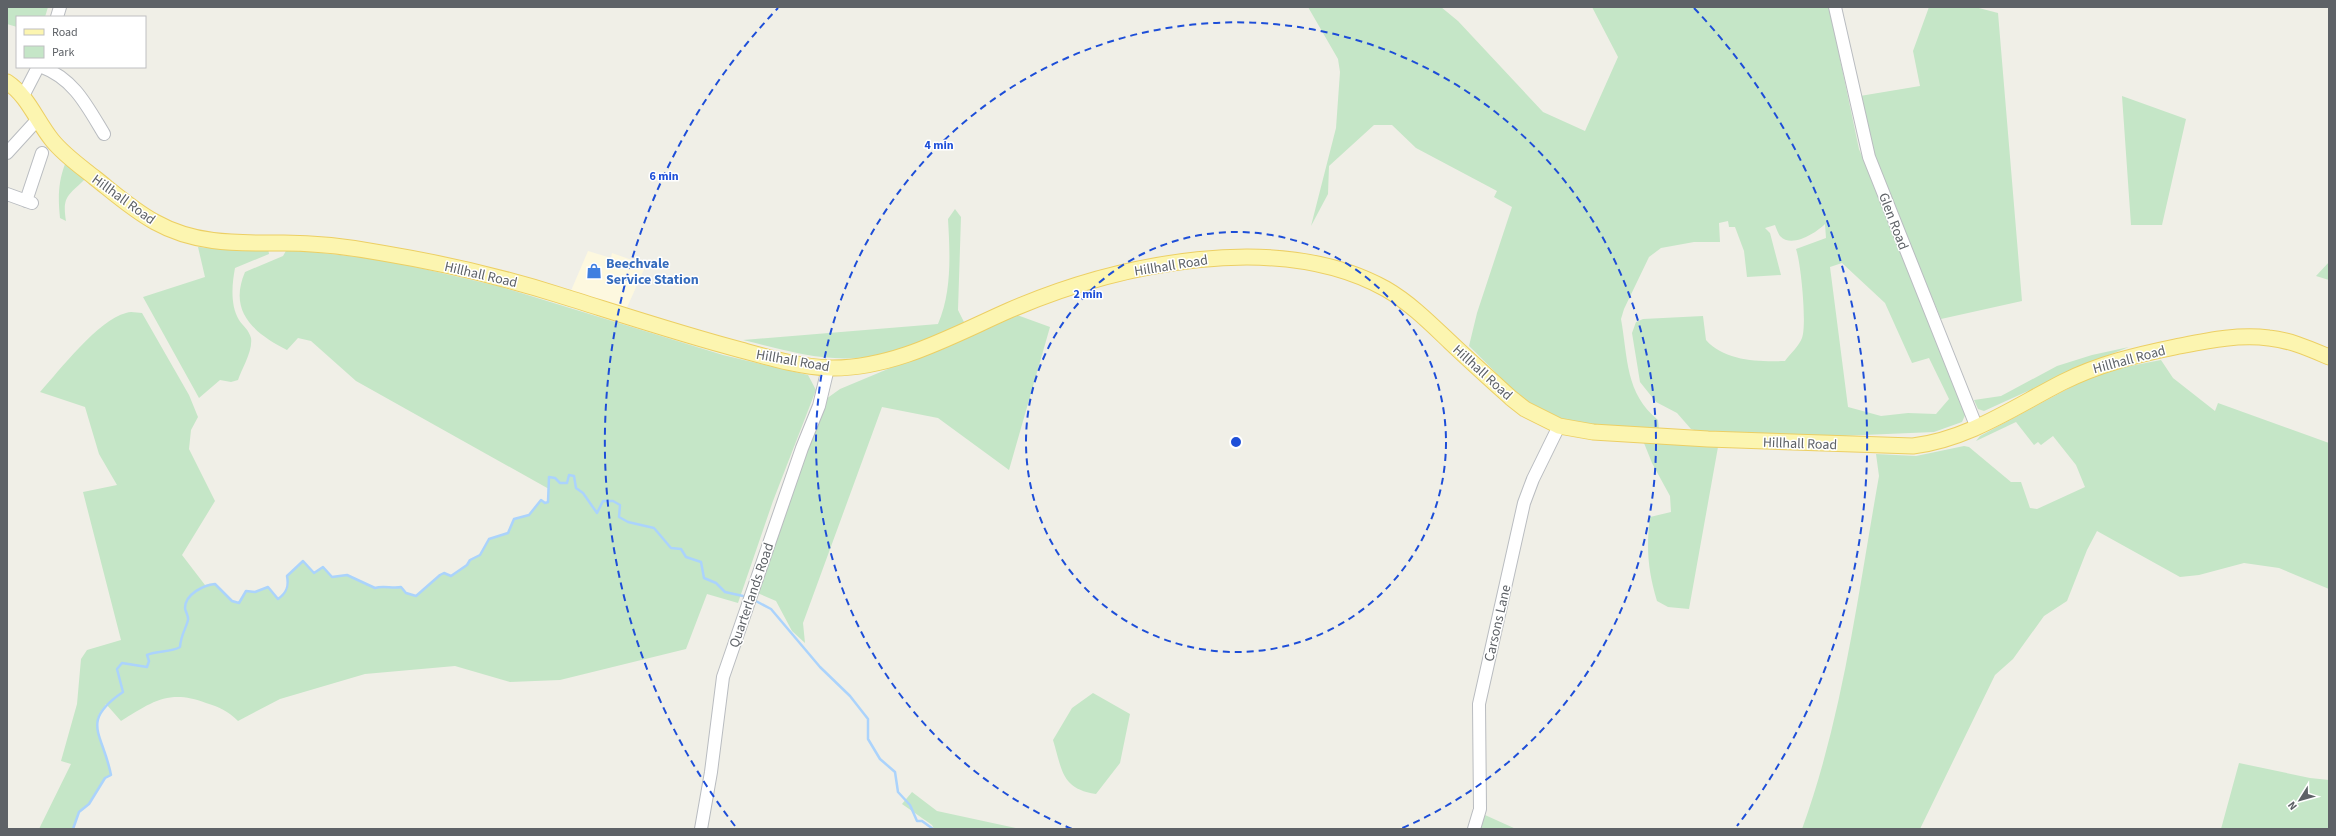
<svg xmlns="http://www.w3.org/2000/svg" width="2336" height="836" font-family="'Source Sans 3',sans-serif">
<style>
.commercial{fill:#fdf8df}
.green{fill:#c5e6c7;fill-rule:evenodd}
.lines{fill:none;stroke-linecap:round;stroke-linejoin:round}
.stream{stroke:#abd3fc;stroke-width:2.5}
.minor-casing{stroke:#b9bcc0;stroke-width:14}
.major-casing{stroke:#eccf64;stroke-width:17}
.minor{stroke:#fff;stroke-width:12}
.major{stroke:#fcf5b0;stroke-width:15}
.ring{fill:none;stroke:#1d4ed8;stroke-width:2;stroke-dasharray:7 5}
.labels{text-anchor:middle;stroke-width:3;stroke-linejoin:round;paint-order:stroke}
.street-label{font-size:14px;fill:#5e6267;stroke:#fff}
.shop-label{font-size:14px;font-weight:bold;fill:#366cbe;stroke:#fff;text-anchor:start}
.centre{fill:#1d4ed8;stroke:#fff;stroke-width:2}
.ring-label{font-size:12px;text-anchor:middle;font-weight:bold;fill:#1d4ed8;stroke:#fff;stroke-width:3;stroke-linejoin:round;paint-order:stroke}
</style>
<rect width="100%" height="100%" fill="#f0efe7"/>
<!-- commercial -->
<path class="commercial" d="M588,251L611,258L612,253L646,265L625,312L570,293Z"/>
<!-- green -->
<path class="green" d="M7,7H48L45,17H17V27L7,24Z
M1308,7H1441L1458,21L1543,112L1585,131L1618,57L1592,7H1829L1859,149L1966,413L1962,422L1934,432L1840,436L1701,432L1691,429L1677,413L1656,402L1640,382L1632,333L1636,322L1643,319L1703,316L1706,340C1724,361 1759,362 1785,361C1790,354 1799,346 1802,338C1807,325 1801,263 1796,249L1826,238L1825,224C1817,232 1792,249 1780,236C1778,233 1776,228 1775,225L1765,228L1770,233L1781,275L1747,277L1744,251L1735,227H1729L1728,221L1719,223L1720,242H1694L1661,248L1649,257L1624,309L1621,319C1628,358 1625,393 1658,420L1659,430C1622,428 1564,430 1534,408C1511,390 1490,366 1469,346L1477,313L1512,207L1494,197L1497,191L1416,148L1392,125H1374L1329,166L1328,194L1311,226L1336,128L1340,72L1338,59ZM1842,263L1885,303L1912,363L1929,358L1949,399L1936,414L1908,413L1881,416L1848,407L1830,267Z
M1929,7H1975L1998,13L2022,301L1941,319L1876,163L1860,96L1920,86L1913,51Z
M2122,96L2186,119L2162,225H2131Z
M65,164L85,179C68,196 62,196 66,221L60,218C58,198 58,183 65,164Z
M955,209L961,217L958,310L965,324C937,335 909,347 881,354C835,366 788,351 743,340L938,324C952,292 950,254 948,219Z
M198,247L237,250L268,248L269,254L235,268C232,284 230,305 239,320C243,326 249,330 251,338C253,351 242,368 238,380L231,382L220,380L199,398L143,297L205,277Z
M287,249L385,260L498,286L723,355L808,375L816,390L773,501L738,603L707,594L686,649L560,680L510,682L455,666L365,674L280,699L238,721C228,711 219,707 206,703C169,689 152,702 121,721L106,704C104,708 99,712 98,717C93,728 108,760 111,775L105,778L89,804L79,812L73,829H39L71,764L61,761L77,704L81,659L87,650L121,640L83,492L117,485L99,454L85,407L40,392C60,370 98,320 126,313C131,311 137,313 142,313L189,395L198,417L191,430L189,449L215,501L182,555L205,585L215,584L232,601L239,603L246,591L255,592L268,587L278,598C287,593 289,586 287,576L303,561L314,573L323,567L332,577L347,575L375,588C384,585 392,589 401,587L406,593L416,596L440,575L444,573L451,576L467,565L470,560L480,555L489,539L508,533L514,519L529,515L541,500L545,503L548,502L549,489L356,381L311,341L298,338L287,350C254,333 228,312 245,272L283,256Z
M2329,262V280L2316,276Z
M1017,315L1050,327L1009,470L938,418L882,407L803,623L805,643L792,631L776,601L755,592L826,399L840,389Z
M2129,347L2096,360L1984,411L1978,409L1974,400L2001,396L2057,366L2092,355Z
M2161,360L2173,378L2215,411L2218,403L2329,443V589L2279,568L2244,563L2199,575L2180,577L2097,531L2087,550L2067,601L2044,616L2013,659L1995,675L1920,829H1802C1843,716 1858,594 1879,476L1876,454L1916,456L1964,446L1969,447L2011,482H2021L2030,508L2037,509L2085,487L2076,465L2053,436L2041,445L2038,442L2034,445L2016,422L1976,441L1980,436L2088,378L2110,370Z
M1644,443L1718,447L1689,609L1668,607L1657,601C1648,571 1646,549 1650,517L1671,512L1670,496L1652,463Z
M1093,693L1130,714L1120,763L1096,794C1061,789 1062,769 1053,740L1072,708Z
M2239,763L2310,778L2329,780V829H2221Z
M912,792L937,811L1020,829H934L932,825L902,804Z
M1485,815L1516,829H1480Z"/>
<g class="lines">
<!-- stream -->
<path class="stream" d="M754,600L771,609L820,667L850,696L868,719V739L880,759L895,772L898,792L910,805L917,821H922L933,829
M73,829L79,812L89,804L105,778L111,775C103,733 79,722 123,692L117,669L122,663L147,667L149,661L147,655C158,650 170,653 180,647C181,634 186,629 188,620C189,616 185,611 185,608C185,594 204,585 215,584L232,601L239,603L246,591L255,592L268,587L278,599C287,593 289,586 287,576L303,561L314,573L323,567L332,577L347,575L375,588C384,585 392,589 401,587L406,593L416,596L440,575L444,573L451,576L467,565L470,560L480,555L489,539L508,533L514,519L529,515L541,500L545,503L548,502L549,477L555,478L560,483H567L569,475L574,476L576,488L583,493L597,513L603,501H613L620,505L619,517L628,522L654,528L671,548L681,549L686,557L701,562L704,578L716,583L725,592L743,596"/>
<defs>
<path id="minor" d="M1835,7L1869,157L1977,428
M57,17L60,7
M42,67C74,79 87,106 104,134
M23,96L38,67
M7,153L38,119
M7,194L32,203
M26,201L42,153
M701,829L711,772L723,677L802,448L819,406L828,368
M1474,829L1480,809L1479,704L1524,503L1533,479L1559,426"/>
<path id="major" d="M7,82C28,96 36,120 52,140C64,155 80,166 95,178C114,193 133,210 155,222C196,245 238,243 284,243C317,243 350,247 382,253C442,263 502,277 559,295C620,314 680,334 741,350C770,358 801,367 830,368C894,369 953,335 1010,310C1117,264 1278,229 1386,289C1410,303 1430,323 1450,342C1470,361 1490,379 1511,398L1525,409L1559,426L1593,432L1708,439L1913,446C1969,439 2014,407 2063,382C2099,364 2136,355 2175,347C2206,341 2237,334 2269,338C2290,340 2310,349 2329,357"/>
</defs>
<!-- minor casing -->
<use href="#minor" class="minor-casing"/>
<!-- major casing -->
<use href="#major" class="major-casing"/>
<!-- minor -->
<use href="#minor" class="minor"/>
<!-- major -->
<use href="#major" class="major"/>
</g>
<!-- distance rings -->
<g class="ring">
<circle cx="1236" cy="442" r="210"/>
<path d="M1072 829A420 420 0 1 1 1400 829"/>
<path d="M735 826A631 631 0 0 1 778 8M1694 8A631 631 0 0 1 1737 826"/>
</g>
<!-- icons -->
<defs>
<symbol id="shop-bare" viewBox="-9 -9 18 18"><path d="M-5-2.5h2.3a2.7 3.5 0 0 1 5.4 0H5L5.5 6h-11ZM-1.5-2.5h3a1.5 2.3 0 0 0-3 0Z" fill="#3f7fe0" stroke="#fff" stroke-width="2.5" paint-order="stroke"/></symbol>
</defs>
<g fill-rule="evenodd">
<use href="#shop-bare" x="583" y="260" width="22" height="22"/>
</g>
<g class="labels">
<!-- street labels -->
<g class="street-label">
<text transform="translate(124 199) rotate(36)" y="5">Hillhall Road</text>
<text transform="translate(1894 221) rotate(69)" y="5">Glen Road</text>
<text transform="translate(1171 265) rotate(-9)" y="5">Hillhall Road</text>
<text transform="translate(481 274) rotate(13)" y="5">Hillhall Road</text>
<text transform="translate(2129 359) rotate(-15)" y="5">Hillhall Road</text>
<text transform="translate(793 360) rotate(10)" y="5">Hillhall Road</text>
<text transform="translate(1483 372) rotate(42)" y="5">Hillhall Road</text>
<text transform="translate(1800 443) rotate(2)" y="5">Hillhall Road</text>
<text transform="translate(751 595) rotate(-71)" y="5">Quarterlands Road</text>
<text transform="translate(1497 623) rotate(-77)" y="5">Carsons Lane</text>
</g>
<!-- shop labels -->
<g class="shop-label">
<text x="606" y="268">Beechvale<tspan x="606" dy="16">Service Station</tspan></text>
</g>
</g>
<circle cx="1236" cy="442" r="6" class="centre"/>
<g class="ring-label">
<text x="939" y="149">4 min</text>
<text x="664" y="180">6 min</text>
<text x="1088" y="298">2 min</text>
</g>
<!-- border -->
<rect width="2336" height="836" fill="none" stroke="#5e6267" stroke-width="16"/>
<!-- legend -->
<rect x="16" y="16" width="130" height="52" fill="#ffffff" stroke="#bfc0c2"/>
<rect x="24" y="29" width="20" height="6" fill="#fcf5b0" stroke="#bfc0c2"/>
<text x="52" y="36" font-size="12" fill="#5e6267">Road</text>
<rect x="24" y="46" width="20" height="12" fill="#c5e6c7" stroke="#bfc0c2"/>
<text x="52" y="56" font-size="12" fill="#5e6267">Park</text>
<!-- north arrow -->
<g transform="translate(2300 800) rotate(233)" stroke="#ffffff" stroke-width="3" paint-order="stroke">
<path d="M0-3L7 15L0 10L-7 15Z" fill="#5e6267"/>
<text y="-6" font-size="11" font-weight="bold" text-anchor="middle" fill="#5e6267">N</text>
</g>
</svg>
